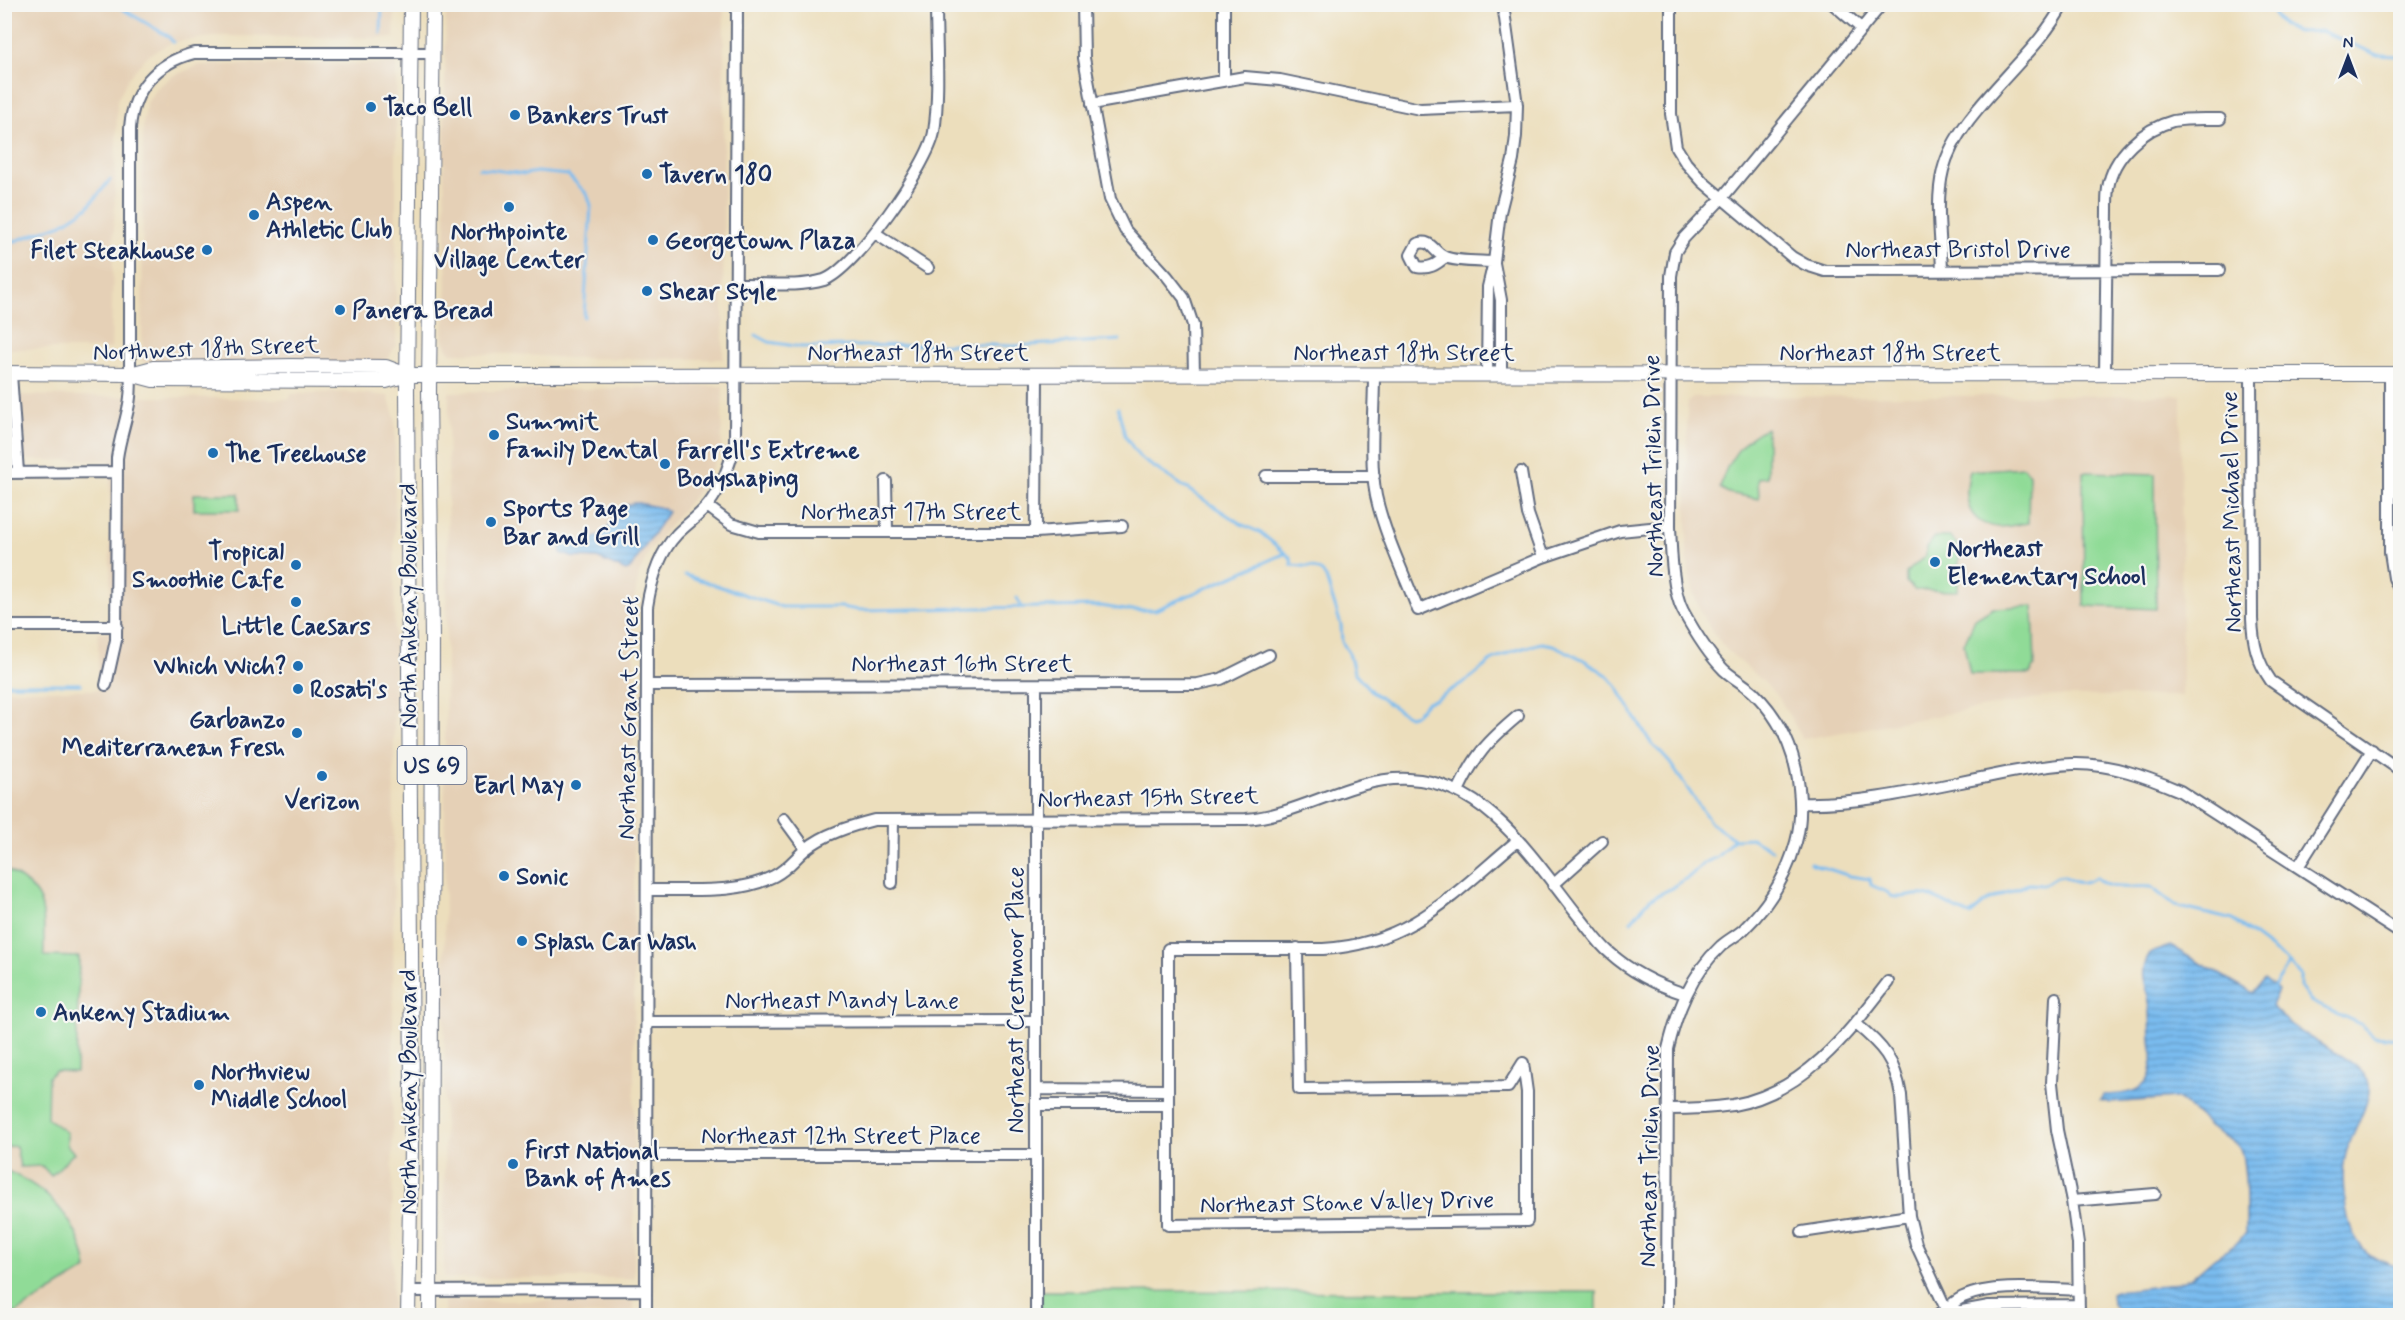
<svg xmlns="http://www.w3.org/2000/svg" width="2405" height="1320" font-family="Mynerve,sans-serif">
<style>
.built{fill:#e5d0b6}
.green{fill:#90db97;stroke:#56857a;stroke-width:1.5}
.water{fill:url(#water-rules);stroke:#4a76a6;stroke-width:1.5}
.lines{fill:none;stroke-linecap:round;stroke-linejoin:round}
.stream{stroke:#7abcef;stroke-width:3}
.minor-casing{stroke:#646c7f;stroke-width:14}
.major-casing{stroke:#646c7f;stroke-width:16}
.minor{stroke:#fff;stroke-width:10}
.major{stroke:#fff;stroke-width:14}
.poi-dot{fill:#1f6fb2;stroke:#f6f6f2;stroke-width:2}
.labels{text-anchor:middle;stroke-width:4.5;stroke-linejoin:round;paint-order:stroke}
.shield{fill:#f6f6f2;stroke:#5d6b8a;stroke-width:1.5}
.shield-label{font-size:22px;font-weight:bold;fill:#1b2f5e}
.poi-label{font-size:24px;font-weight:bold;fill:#1b2f5e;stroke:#f6f6f2;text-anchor:start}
.street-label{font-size:24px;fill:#1b2f5e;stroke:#f6f6f2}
</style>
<defs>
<pattern id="water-rules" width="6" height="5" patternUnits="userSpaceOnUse" patternTransform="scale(1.5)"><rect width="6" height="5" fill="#7abcef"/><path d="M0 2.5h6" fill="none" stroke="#6399c5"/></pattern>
</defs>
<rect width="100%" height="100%" fill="#f6f6f2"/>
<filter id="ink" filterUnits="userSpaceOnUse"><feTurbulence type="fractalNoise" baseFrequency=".0167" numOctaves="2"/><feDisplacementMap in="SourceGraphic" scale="12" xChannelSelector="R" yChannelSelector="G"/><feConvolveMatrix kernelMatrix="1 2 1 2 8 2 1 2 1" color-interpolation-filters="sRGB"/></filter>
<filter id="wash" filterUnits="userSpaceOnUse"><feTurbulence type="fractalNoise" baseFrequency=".008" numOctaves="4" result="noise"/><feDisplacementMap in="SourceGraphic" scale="24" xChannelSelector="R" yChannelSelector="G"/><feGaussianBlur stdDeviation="1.35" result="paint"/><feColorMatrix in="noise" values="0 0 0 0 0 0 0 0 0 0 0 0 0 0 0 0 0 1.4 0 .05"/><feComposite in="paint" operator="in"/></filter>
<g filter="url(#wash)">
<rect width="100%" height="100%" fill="#ecdebc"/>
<!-- built -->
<path class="built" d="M8,5H395L394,35V38L221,36L173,42L148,55L129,77L117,100L111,349H5L4,13Z
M446,5H724L723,359L568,358L515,354L450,353L443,338L447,286L444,170Z
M396,64V344L389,358L372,364L142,362L143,124L147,103L155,90L172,76L200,65Z
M723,386L721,451L701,487L649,551L639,574L634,602V1278H444L445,748L449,392Z
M347,392L388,396L395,418L392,1315L5,1316V690H98V632H110V460H5V395L290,399L291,394Z
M2181,395L2182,696H2050L1803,739L1779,698L1763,681L1728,651L1714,634L1702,615L1694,595L1689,573L1687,551V408L1688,402L1694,397Z
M634,1301V1315H444V1301Z"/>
<!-- green -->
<path class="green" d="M1767,428V477L1758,478L1759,499L1728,493L1720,488C1725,464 1743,437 1767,428Z
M2024,467L2029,474L2028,523C2019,524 2008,527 1999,527C1966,525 1963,497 1970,471Z
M2083,472L2155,474L2156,609L2084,606Z
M194,494H239V510H194Z
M1935,537H1950L1959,546L1958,591L1915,590L1906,582V573L1926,555V548Z
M2033,606L2035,667L2030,674H1970L1964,644L1975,619L1993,608Z
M5,869C50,893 43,910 44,956L79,957L76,1072L55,1071L48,1077L47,1118L67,1133V1145L74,1153L51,1176L42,1166L20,1167L16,1146L5,1147Z
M5,1170C48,1188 80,1221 87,1269L11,1316L4,1315Z
M1041,1291L1597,1292V1315L1041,1316Z"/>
<!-- water -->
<path class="water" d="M638,503L662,508L668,512L630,569L626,571L597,558L572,557L561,553V548L565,543C578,543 593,541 603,533C616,521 617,502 638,503Z
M2170,946L2253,993L2264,979L2278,990L2271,1006C2286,1022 2303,1034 2322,1045C2337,1054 2360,1064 2368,1081C2375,1095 2352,1134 2347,1150C2339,1174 2344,1226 2361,1246C2370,1258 2387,1264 2400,1267V1315L2232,1316C2202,1297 2159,1308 2126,1312L2120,1311L2112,1304L2111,1293L2115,1291L2163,1286L2191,1278L2214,1258L2235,1245L2246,1233C2246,1216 2248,1158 2238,1146C2230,1138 2219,1135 2211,1128C2199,1118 2189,1104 2175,1098L2110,1103L2100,1100L2103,1095C2148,1094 2156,1082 2151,1039C2150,1026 2151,1014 2149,1002C2146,979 2138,975 2150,953Z"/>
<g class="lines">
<!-- stream -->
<path class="stream" d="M114,4L168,36L173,42
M2274,4V15L2284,26L2297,32L2321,31L2378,55L2400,56
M381,33L382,4
M479,168L525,174L537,172L568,175L587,194L591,205L584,317
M4,245L62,224L87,208L110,180
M756,335L769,342L801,347L964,344L1012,346L1120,340
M1118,408L1125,436L1140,458L1241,524L1261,533L1291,558L1292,565L1312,567L1322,572L1326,578L1341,625L1342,642L1349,653L1354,672L1372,692L1398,710L1409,716L1416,714L1427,702L1435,700L1470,678L1491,661L1513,651L1541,643L1553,645L1584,660L1607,675L1615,684L1649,740L1670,763L1711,823L1734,839L1751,838L1772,850
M685,575L782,607H841L858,610L1101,606L1125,610H1155L1284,554
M1017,598L1021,606
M4,684H81
M1810,863L1850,876L1870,879L1871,885L1887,892L1891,896C1903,900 1912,893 1924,895C1941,898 1954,910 1970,915L1987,901L2029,884L2043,885L2056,877L2064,876C2076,885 2083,884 2096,877C2108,893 2134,885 2151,887L2175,906L2233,920L2285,959L2300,975V987L2310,1001L2362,1025L2374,1036L2400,1038
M1631,921L1650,899L1670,889L1690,876L1704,863L1717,857L1734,839
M2272,990L2289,964"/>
</g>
</g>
<g filter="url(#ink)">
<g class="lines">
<defs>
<path id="minor" d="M1083,4L1084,58L1110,199L1125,230L1167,276L1184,298L1193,325L1194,375
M1671,4V114L1676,147L1686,163L1703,182L1792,257L1806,265L1825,271L2219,270
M1833,4L1862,29
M1224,80V4
M1092,104L1245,77L1280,80L1420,109L1517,105
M875,233L928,268
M1445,257C1436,265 1429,269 1417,267L1411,255L1417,244C1432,238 1433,253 1445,257C1457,262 1480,261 1494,262
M1494,263L1501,300V375
M1942,270C1941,238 1935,202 1943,170C1958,110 2035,60 2063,4
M737,284C765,283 797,288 824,280C854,270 929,164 934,132C940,91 936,46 936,4
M11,374L18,472
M2390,374V552L2394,578L2400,591
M1374,375C1374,412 1369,460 1376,496C1384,533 1404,574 1418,610L1543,557L1620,531L1670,526
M1487,375L1488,287L1494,262L1500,212L1513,160L1516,136L1517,105L1503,4
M2105,375L2107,211C2107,203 2107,195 2108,188C2113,156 2143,129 2173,121C2187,118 2205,119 2220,119
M2251,375L2252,619C2253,644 2257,661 2271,681L2400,770
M1521,472L1528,514L1543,557
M4,473L116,472
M1266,476H1374
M886,481L887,531
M707,506L731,524L759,532H1036L1122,526
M1036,532L1037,374
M4,626H117
M106,685L116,640L117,458C121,428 134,404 130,374V128C133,89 156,63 194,53H432
M648,685L1198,684L1221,679L1269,655
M1458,791C1475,755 1487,742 1518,716
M1800,803C1864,805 1933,787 1996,775C2021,770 2047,765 2073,764C2110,763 2147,777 2180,791L2397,931
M784,819L806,849
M1517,841C1453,894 1411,944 1323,949H1168V1225L1527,1221V1092L1523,1063
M2298,867L2372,750
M892,883L893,820
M1553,885L1602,841
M647,890C688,889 737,895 774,876C788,869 795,858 806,849C824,834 851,826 874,820L1246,819C1302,815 1351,776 1409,779C1488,782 1535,862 1580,918C1590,930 1598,943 1610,953C1631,972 1657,985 1685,994
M1297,948L1299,1089L1508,1087L1523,1063
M2056,998L2052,1083L2057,1130L2072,1201L2078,1244L2079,1316
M647,1022L1036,1021
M1856,1024C1883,1046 1895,1060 1901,1095L1909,1216L1916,1244L1946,1309
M1036,1089L1167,1090
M1036,1105H1167
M1668,1109C1689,1109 1712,1108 1733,1105C1803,1093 1848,1034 1888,982
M647,1155H1036
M2072,1201L2155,1194
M1802,1232L1909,1216
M408,1291L646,1290
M1946,1309L1962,1311L1989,1306L2079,1305
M646,1316L647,607C651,581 659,553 677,534C687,524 699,516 708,505C722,487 729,466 735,445L737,4
M1036,1316V685
M1667,1316L1668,1049C1677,1011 1691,974 1721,946C1728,940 1736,936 1743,930C1768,906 1787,875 1796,842C1801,824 1801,806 1799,788C1795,750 1780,718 1753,692C1744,684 1733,678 1724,670C1707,653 1694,631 1683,611C1672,590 1671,549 1670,526L1671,276L1675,252L1684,238L1722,198L1882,4
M1936,1316C1945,1310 1953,1302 1963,1297C1993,1283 2044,1289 2078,1290"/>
<path id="major" d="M4,373L130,374L153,368L291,366L386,367L407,375
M130,374L153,380L386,381L407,375L2400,374
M408,1316L412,1090L407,391L411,4
M430,1316L432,639L429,391L433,4"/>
</defs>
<!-- minor casing -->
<use href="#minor" class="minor-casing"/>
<!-- major casing -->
<use href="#major" class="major-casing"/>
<!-- minor -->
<use href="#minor" class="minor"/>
<!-- major -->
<use href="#major" class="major"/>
</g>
</g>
<!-- markers -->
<g class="poi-dot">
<circle cx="371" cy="107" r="6"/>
<circle cx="515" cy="115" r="6"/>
<circle cx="647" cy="174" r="6"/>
<circle cx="509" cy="207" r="6"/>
<circle cx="254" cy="215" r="6"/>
<circle cx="653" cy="240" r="6"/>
<circle cx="207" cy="250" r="6"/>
<circle cx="647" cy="291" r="6"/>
<circle cx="340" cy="310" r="6"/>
<circle cx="494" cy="435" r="6"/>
<circle cx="213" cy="453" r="6"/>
<circle cx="665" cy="464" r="6"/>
<circle cx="491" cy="522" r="6"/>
<circle cx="1935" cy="562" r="6"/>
<circle cx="296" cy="565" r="6"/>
<circle cx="296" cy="602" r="6"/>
<circle cx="298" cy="666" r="6"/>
<circle cx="298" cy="689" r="6"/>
<circle cx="297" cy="733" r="6"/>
<circle cx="322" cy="776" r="6"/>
<circle cx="576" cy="785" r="6"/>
<circle cx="504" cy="876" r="6"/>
<circle cx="522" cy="941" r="6"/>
<circle cx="41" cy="1012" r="6"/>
<circle cx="199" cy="1085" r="6"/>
<circle cx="513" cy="1164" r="6"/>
</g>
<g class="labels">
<!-- shield labels -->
<rect class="shield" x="397.5" y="746" width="69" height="38" rx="4.5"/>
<g class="shield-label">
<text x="432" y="773">US 69</text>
</g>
<!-- poi labels -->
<g class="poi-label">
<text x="383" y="115">Taco Bell</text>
<text x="527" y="123">Bankers Trust</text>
<text x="659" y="182">Tavern 180</text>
<text x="266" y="209">Aspen<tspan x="266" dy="28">Athletic Club</tspan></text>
<text x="509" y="239" text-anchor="middle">Northpointe<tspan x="509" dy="28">Village Center</tspan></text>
<text x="665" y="248">Georgetown Plaza</text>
<text x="195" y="258" text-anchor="end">Filet Steakhouse</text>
<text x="659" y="299">Shear Style</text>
<text x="352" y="318">Panera Bread</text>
<text x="506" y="429">Summit<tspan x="506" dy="28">Family Dental</tspan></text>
<text x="677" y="458">Farrell's Extreme<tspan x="677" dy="28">Bodyshaping</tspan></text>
<text x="225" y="461">The Treehouse</text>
<text x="503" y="516">Sports Page<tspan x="503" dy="28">Bar and Grill</tspan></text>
<text x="1947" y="556">Northeast<tspan x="1947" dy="28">Elementary School</tspan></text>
<text x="284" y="559" text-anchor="end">Tropical<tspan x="284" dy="28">Smoothie Cafe</tspan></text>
<text x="296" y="634" text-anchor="middle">Little Caesars</text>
<text x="286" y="674" text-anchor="end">Which Wich?</text>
<text x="310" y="697">Rosati's</text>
<text x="285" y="727" text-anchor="end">Garbanzo<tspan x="285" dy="28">Mediterranean Fresh</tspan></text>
<text x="564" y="793" text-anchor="end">Earl May</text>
<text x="322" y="808" text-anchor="middle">Verizon</text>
<text x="516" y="884">Sonic</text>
<text x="534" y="949">Splash Car Wash</text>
<text x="53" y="1020">Ankeny Stadium</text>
<text x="211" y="1079">Northview<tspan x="211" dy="28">Middle School</tspan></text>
<text x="525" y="1158">First National<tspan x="525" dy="28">Bank of Ames</tspan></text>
</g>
<!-- street labels -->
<g class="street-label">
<text x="1958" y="257">Northeast Bristol Drive</text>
<text transform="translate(206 348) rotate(-2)" y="8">Northwest 18th Street</text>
<text x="918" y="360">Northeast 18th Street</text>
<text x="1404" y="360">Northeast 18th Street</text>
<text x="1890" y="360">Northeast 18th Street</text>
<text transform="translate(1653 466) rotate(-91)" y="8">Northeast Trilein Drive</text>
<text x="911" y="519">Northeast 17th Street</text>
<text transform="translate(2231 512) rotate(-91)" y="8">Northeast Michael Drive</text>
<text transform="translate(408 606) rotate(-90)" y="8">North Ankeny Boulevard</text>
<text x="962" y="671">Northeast 16th Street</text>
<text transform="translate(628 718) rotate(-89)" y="8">Northeast Grant Street</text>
<text transform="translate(1148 797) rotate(-1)" y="8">Northeast 15th Street</text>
<text x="842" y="1008">Northeast Mandy Lane</text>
<text transform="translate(1015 1000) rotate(-90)" y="8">Northeast Crestmoor Place</text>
<text transform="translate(408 1092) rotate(-90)" y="8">North Ankeny Boulevard</text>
<text x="841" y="1143">Northeast 12th Street Place</text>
<text transform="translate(1649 1156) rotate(-89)" y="8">Northeast Trilein Drive</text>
<text transform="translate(1347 1202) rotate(-1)" y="8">Northeast Stone Valley Drive</text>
</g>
</g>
<!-- margin -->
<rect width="2405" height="1320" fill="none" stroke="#f6f6f2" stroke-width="24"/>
<!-- north arrow -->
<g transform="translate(2348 57)" stroke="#f6f6f2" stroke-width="4.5" paint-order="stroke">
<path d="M0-4.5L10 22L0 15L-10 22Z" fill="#1b2f5e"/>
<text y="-9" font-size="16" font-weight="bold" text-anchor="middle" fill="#1b2f5e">N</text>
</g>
</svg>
